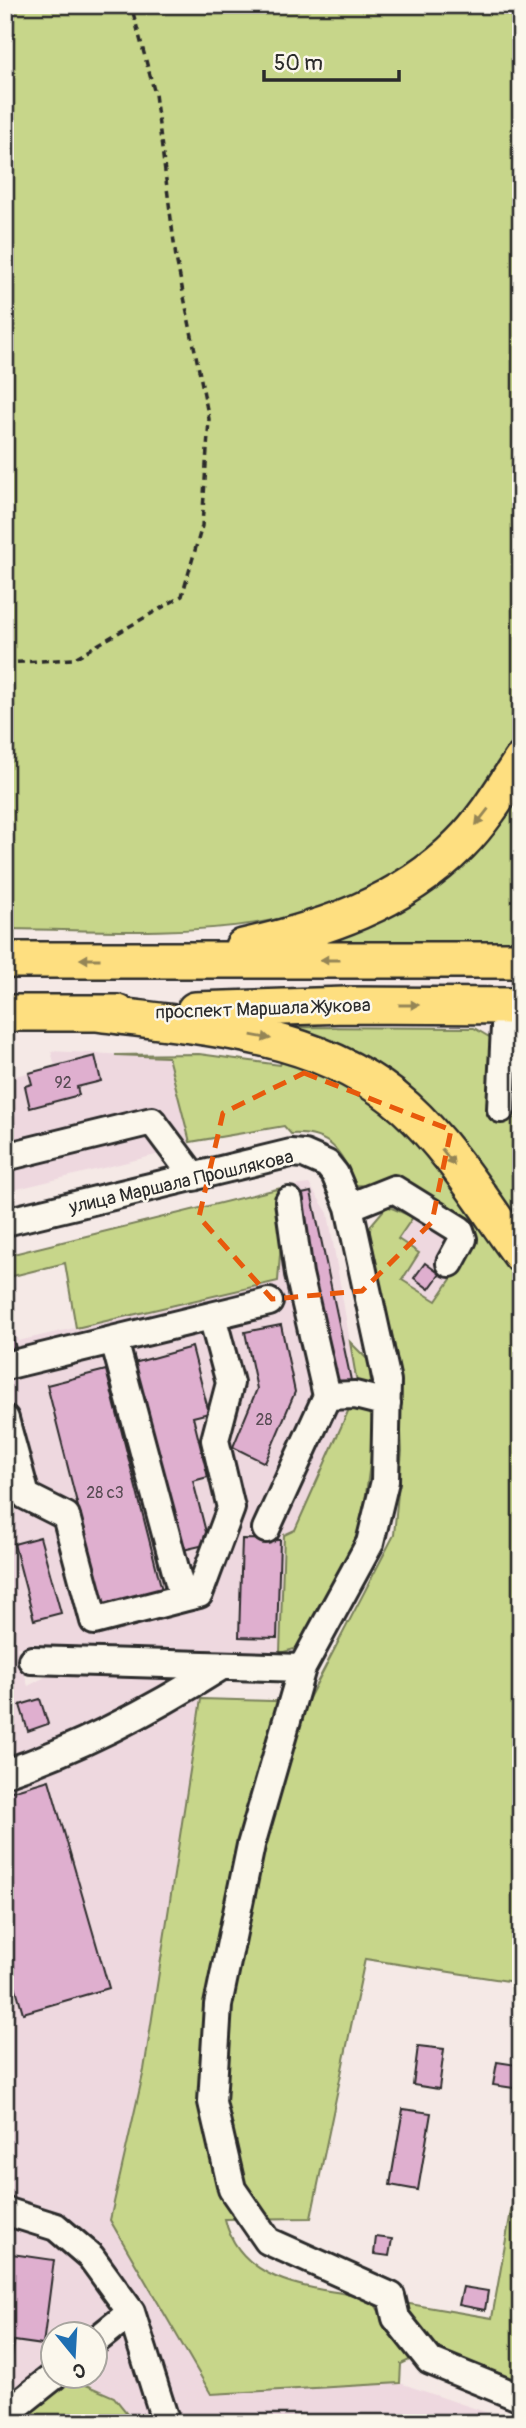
<svg xmlns="http://www.w3.org/2000/svg" width="526" height="2428" font-family="Pangolin,sans-serif">
<style>
.built{fill:#eed8df}
.green{fill:#c7d68a;stroke:#79805a;stroke-width:2}
.building{fill:#dfafcf;stroke:#2b2b2b;stroke-width:2}
.lines{fill:none;stroke-linecap:round;stroke-linejoin:round}
.minor-casing{stroke:#2b2b2b;stroke-width:32}
.major-casing{stroke:#2b2b2b;stroke-width:40}
.path{stroke:#2b2b2b;stroke-width:3.5;stroke-dasharray:7 5;stroke-linecap:butt}
.minor{stroke:#fbf7ec;stroke-width:26}
.major{stroke:#fedf80;stroke-width:35}
.oneway{fill:#948556}
.marked{fill:none;stroke:#e8590c;stroke-width:5;stroke-dasharray:14 9;stroke-linejoin:round}
.labels{text-anchor:middle;stroke-width:5;stroke-linejoin:round;paint-order:stroke}
.number-label{font-size:16px;fill:#584c54}
.street-label{font-size:19px;fill:#2b2b2b;stroke:#fbf7ec}
</style>
<rect width="100%" height="100%" fill="#f5e9e6"/>
<filter id="ink" filterUnits="userSpaceOnUse"><feTurbulence type="fractalNoise" baseFrequency=".0143" numOctaves="2"/><feDisplacementMap in="SourceGraphic" scale="14" xChannelSelector="R" yChannelSelector="G"/><feConvolveMatrix kernelMatrix="1 2 1 2 8 2 1 2 1" color-interpolation-filters="sRGB"/></filter>
<g filter="url(#ink)">
<!-- built -->
<path class="built" d="M51,1051L168,1057L190,1142L160,1154L5,1192V1089H14L15,1076L55,1066Z
M309,1184L328,1213L358,1389L295,1530L284,1535L280,1653L219,1651L217,1654L17,1647L28,1686L66,1666L202,1669L201,1699L144,2070L110,2220L210,2394L400,2383L500,2417V2423H135L114,2397L71,2376H94V2334H52V2376L5,2423V1303L18,1341L278,1281L285,1187Z
M424,1201L473,1247L437,1301L402,1280L398,1239Z"/>
<!-- green -->
<path class="green" d="M5,5H521V729C495,768 466,822 428,852C307,948 151,930 5,929Z
M521,788V949L313,946Z
M287,1027L474,1028L496,1041L521,1033V1239L474,1174Z
M199,1054L280,1065L283,1058L341,1082L380,1107L409,1134L521,1274V1983L365,1959L311,2218L225,2219C240,2285 315,2289 371,2297L385,2322L414,2358L401,2364L400,2383L211,2394L110,2220L144,2070L201,1699L307,1702L394,1535L402,1451L397,1356L368,1239L371,1225L387,1206L413,1217L398,1239L419,1253L402,1280L436,1301L473,1247L399,1186L355,1185C343,1152 330,1132 291,1134L284,1126L190,1142L168,1057L115,1055Z
M285,1187L278,1281L76,1328L65,1263L5,1278V1256Z
M350,1342L369,1361L375,1425L363,1517L345,1568L298,1648L280,1653L284,1535L295,1530L358,1389Z
M521,2155V2388C469,2368 426,2359 404,2303L492,2318Z
M65,2376L114,2397L135,2423H15Z"/>
<!-- building -->
<path class="building" d="M95,1056L101,1081L77,1087L79,1095L30,1108L25,1086L32,1084L29,1073Z
M311,1192L352,1385L334,1389L293,1196Z
M425,1263L440,1274L429,1289L414,1278Z
M5,1314L16,1348L5,1350Z
M281,1325L295,1392L265,1463L233,1447L257,1389L245,1332Z
M192,1347L209,1413L193,1417L208,1477L193,1481L209,1544L183,1550L134,1363Z
M106,1370L164,1598L105,1613L47,1385Z
M40,1537L61,1613L34,1620L14,1544Z
M242,1539L280,1540L277,1638L239,1637Z
M40,1699L48,1724L28,1731L20,1705Z
M49,1780L109,1988L23,2013L5,1950V1793Z
M418,2046L444,2049L439,2089L413,2085Z
M497,2062L517,2065L514,2088L493,2085Z
M403,2109L431,2113L418,2190L390,2185Z
M376,2237L392,2239L389,2256L374,2254Z
M5,2253L54,2260L43,2345L14,2341L6,2402Z
M463,2287L488,2291L485,2310L459,2305Z"/>
<g class="lines">
<defs>
<path id="minor" d="M501,1109L506,1006
M5,1157L152,1121L194,1177
M289,1201L299,1274L327,1396
M349,1207L394,1189L460,1230L463,1239L450,1263
M5,1222L291,1153L304,1154L327,1164L335,1174L349,1207L387,1381L385,1481L370,1543L302,1668L251,1845L218,2005L212,2102L232,2189L268,2241L391,2296L396,2318L430,2361L521,2398
M5,1366L269,1302
M5,1419L26,1496L66,1516L94,1621L183,1598L114,1340
M266,1529L327,1396L355,1395L387,1403
M183,1598L199,1594L231,1508L215,1440L230,1383L212,1316
M32,1660L302,1668
M5,1773C82,1747 154,1709 222,1666
M5,2211L56,2227L91,2257L131,2312L166,2423
M94,2342L131,2312
M5,2415L54,2376"/>
<path id="major" d="M243,947C323,929 401,904 460,844C484,820 502,790 521,761
M5,960H521
M195,1010L346,1005L521,1006
M5,1013H118
M96,1013C204,1028 321,1031 406,1108C451,1149 485,1206 521,1255"/>
</defs>
<!-- minor casing -->
<use href="#minor" class="minor-casing"/>
<!-- major casing -->
<use href="#major" class="major-casing"/>
<!-- path -->
<path class="path" d="M5,663L73,659L182,596L202,526L209,419L176,258L155,94L131,5"/>
<!-- minor -->
<use href="#minor" class="minor"/>
<!-- major -->
<use href="#major" class="major"/>
</g>
<!-- one-way arrows -->
<defs><path id="oneway-solid" d="M-6-.8H1V-3.2L6.5 0L1 3.2V.8H-6Z" transform="scale(1.75)"/></defs>
<g class="oneway">
<use href="#oneway-solid" transform="translate(482 817) rotate(128)"/>
<use href="#oneway-solid" transform="translate(90 959) rotate(180)"/>
<use href="#oneway-solid" transform="translate(330 960) rotate(-180)"/>
<use href="#oneway-solid" transform="translate(409 1005)"/>
<use href="#oneway-solid" transform="translate(261 1037) rotate(10)"/>
<use href="#oneway-solid" transform="translate(448 1157) rotate(52)"/>
</g>
</g>
<!-- marked area -->
<path class="marked" d="M304,1073L451,1130L432,1222L362,1291L272,1299L199,1217L223,1113Z"/>
<g class="labels">
<!-- number labels -->
<g class="number-label">
<text x="63" y="1088">92</text>
<text x="264" y="1425">28</text>
<text x="105" y="1498">28 с3</text>
</g>
<!-- street labels -->
<g class="street-label">
<text transform="translate(263 1008) rotate(-2)" y="7">проспект Маршала Жукова</text>
<text transform="translate(181 1181) rotate(-13)" y="7">улица Маршала Прошлякова</text>
</g>
</g>
<!-- margin -->
<rect width="526" height="2428" fill="none" stroke="#fbf7ec" stroke-width="28"/>
<rect x="14" y="14" width="498" height="2400" fill="none" stroke="#2b2b2b" stroke-width="2.5" filter="url(#ink)"/>
<!-- north arrow -->
<g transform="translate(74 2355) rotate(162)"><circle r="33" fill="#fbf7ec" stroke="#a8a59f" stroke-width="2"/>
<path d="M0-5L12 26L0 18L-12 26Z" fill="#1f6fb2"/>
<text y="-10" font-size="19" font-weight="bold" text-anchor="middle" fill="#2b2b2b">С</text>
</g>
<!-- scale -->
<path d="M264 70v10h135v-10" fill="none" stroke="#2b2b2b" stroke-width="3.5"/>
<text x="274" y="70" font-size="21" fill="#2b2b2b" stroke="#fbf7ec" stroke-width="5" paint-order="stroke">50 m</text>
</svg>
